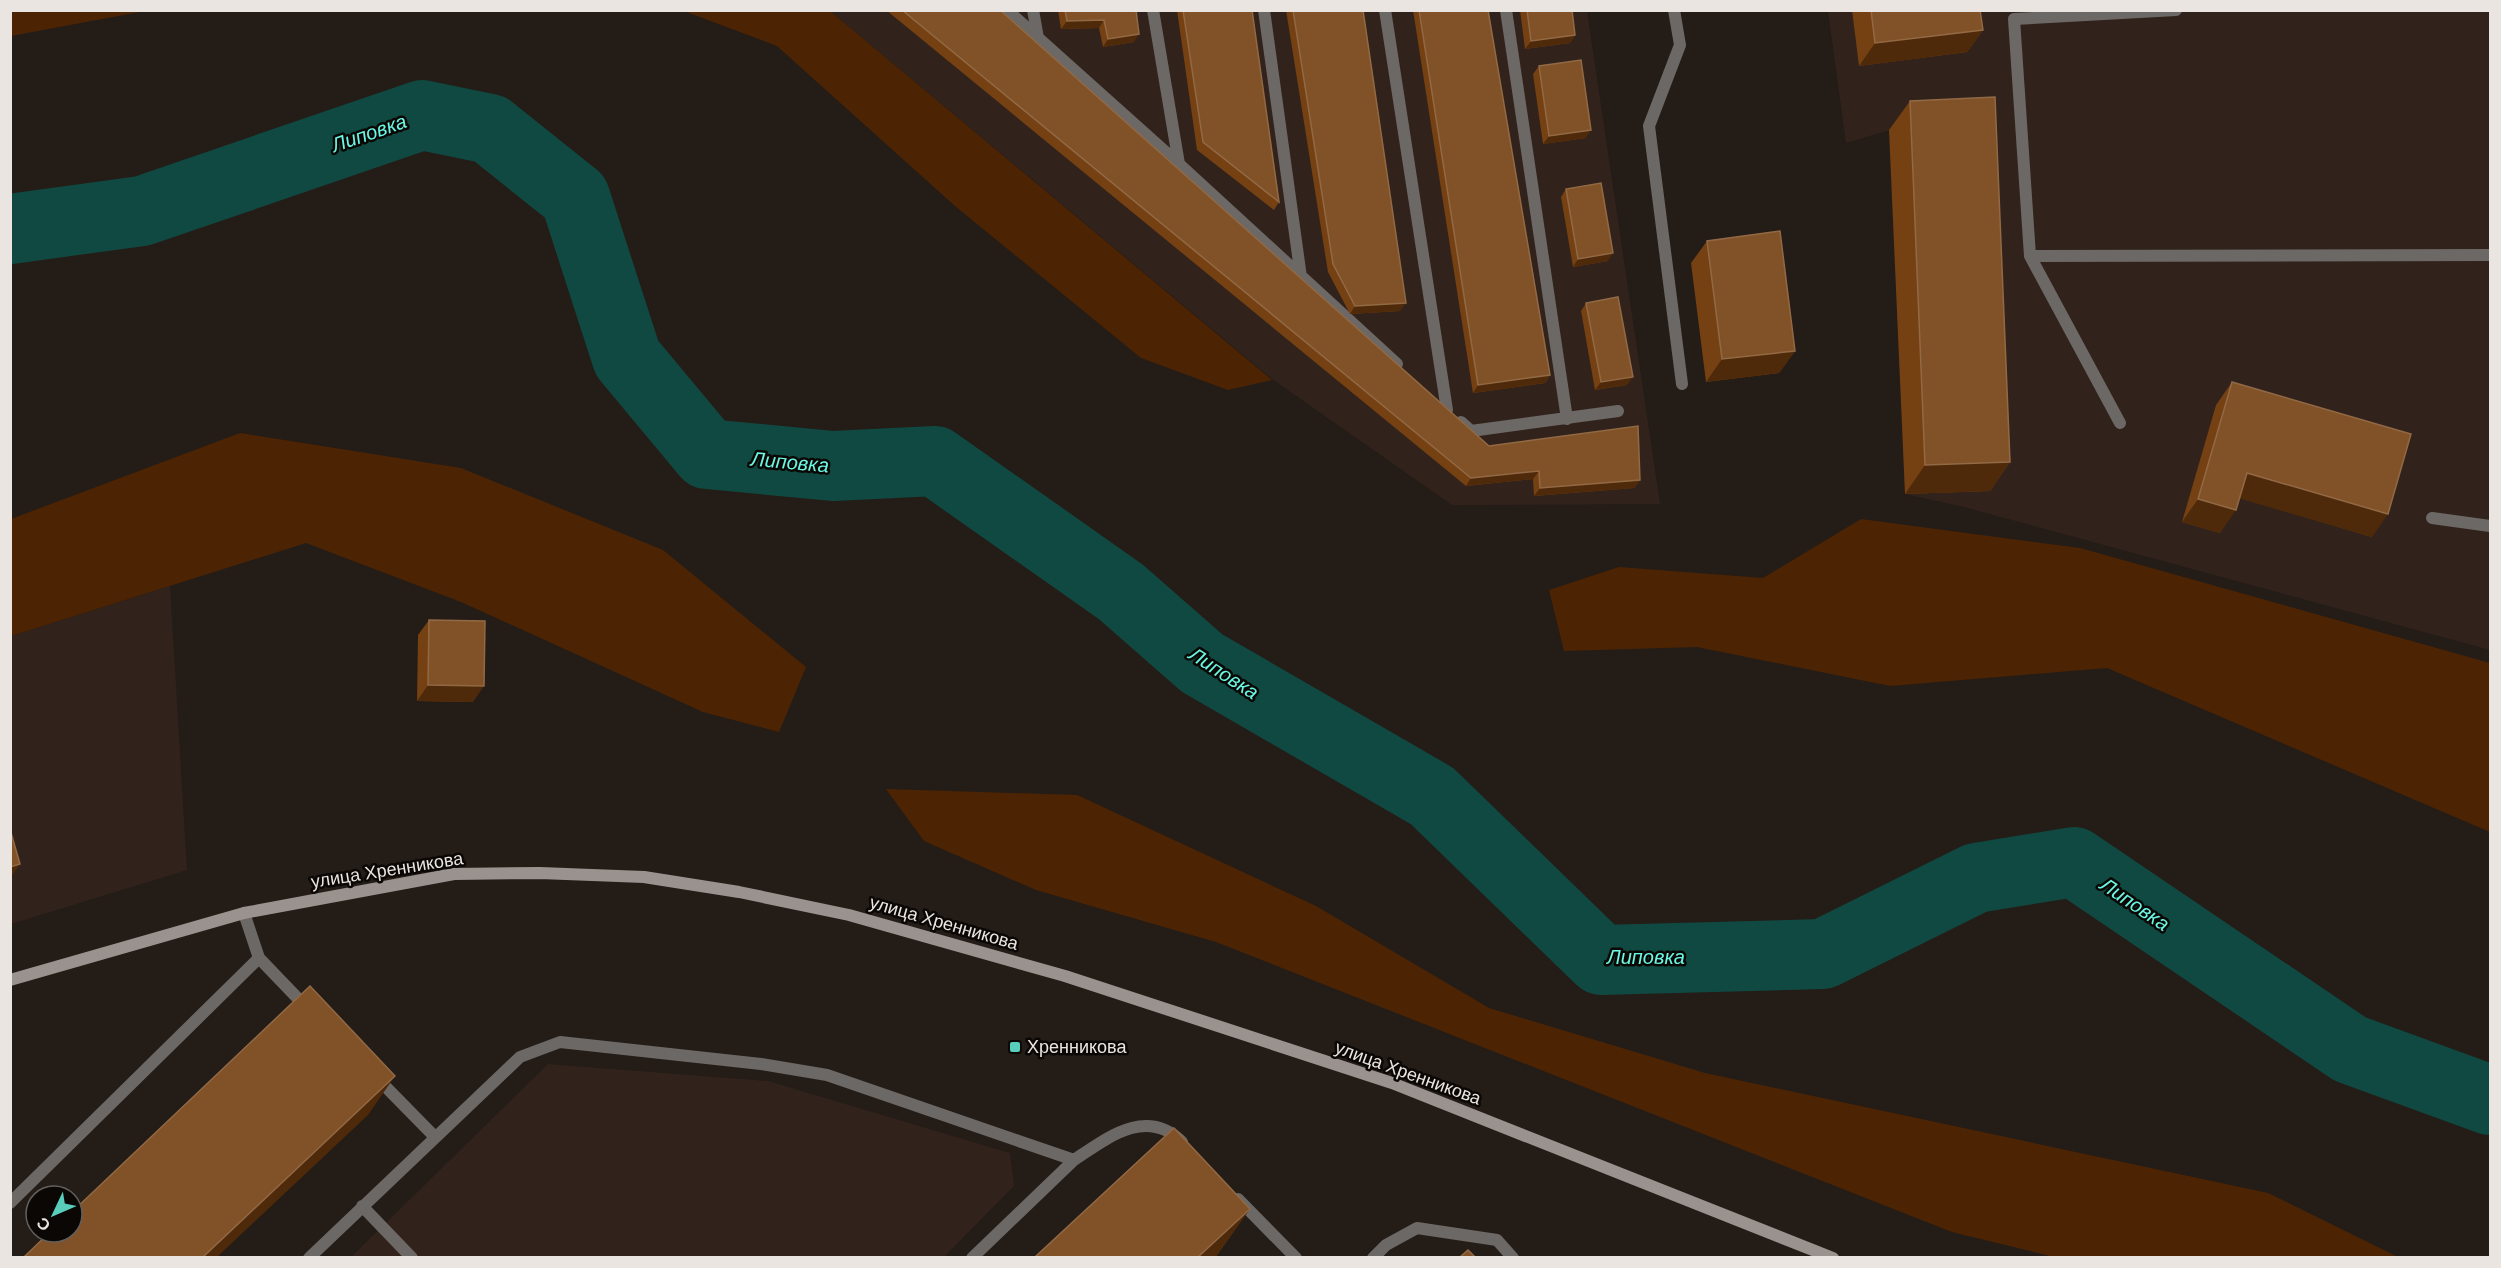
<svg xmlns="http://www.w3.org/2000/svg" width="2501" height="1268" font-family="'DM Sans',sans-serif">
<style>
.built{fill:#31231b}
.green{fill:#4d2403}
.lines{fill:none;stroke-linecap:round;stroke-linejoin:round}
.river{stroke:#104941;stroke-width:70}
.lane{stroke:#6c6865;stroke-width:12}
.secondary{stroke:#99928e;stroke-width:12}
.wall{fill:#754012}
.shaded-wall{fill:#4f2a0a}
.building{fill:#815228;stroke:#926945;stroke-width:1.5}
.poi-dot{fill:#5acebd;stroke:#0a0705;stroke-width:2}
.labels{text-anchor:middle;stroke-width:5;stroke-linejoin:round;paint-order:stroke}
.street-label{font-size:18px;fill:#eae5e1;stroke:#0a0705}
.poi-label{font-size:18px;fill:#eae5e1;stroke:#0a0705;text-anchor:start}
.water-label{font-size:20px;font-style:italic;fill:#69f8e4;stroke:#0a0705}
</style>
<rect width="100%" height="100%" fill="#241c17"/>
<!-- built -->
<path class="built" d="M830,11H1587L1660,504L1452,505L1272,379Z
M1828,11H2490V650L1964,507L1905,494L1890,130L1846,143Z
M170,586L187,870L11,924V636Z
M548,1064L768,1081L1010,1153L1014,1186L944,1257L350,1258Z"/>
<!-- green -->
<path class="green" d="M11,10H145V11L11,36Z
M684,11H830L1272,380L1228,390L1141,358L955,206L777,46Z
M240,433L461,468L663,550L806,667L779,732L703,712L461,602L306,543L11,636V519Z
M1861,519L2080,548L2490,663V832L2107,668L1890,686L1697,647L1564,651L1549,590L1619,567L1763,578Z
M886,789L1077,795L1316,906L1489,1008L1705,1073L2268,1193L2398,1257L2058,1258L1952,1232L1216,942L1036,890L924,841Z"/>
<g class="lines">
<!-- river -->
<path class="river" d="M10,229L142,211L422,115L490,129L575,197L627,358L707,454L833,466L935,461L1121,592L1202,663L1432,796L1601,960L1823,954L1976,878L2074,862L2350,1049L2490,1100"/>
<!-- lane -->
<path class="lane" d="M1007,10L1179,164L1397,364
M1033,10L1038,38
M1153,10L1179,164
M1264,10L1301,277
M1385,10L1447,410
M1506,10L1567,419
M1674,10L1680,45L1649,126L1682,384
M2030,256L2490,255
M1461,422L1471,431L1618,411
M2120,423L2030,256L2014,19L2176,10
M2432,518L2490,526
M244,913L259,958
M377,1078L435,1137
M1074,1160C1106,1139 1146,1106 1182,1142
M1238,1199L1296,1258
M10,1203L259,958L307,1008
M362,1206L412,1258
M309,1258L520,1057L560,1042L761,1064L827,1075L1074,1160L972,1258
M1373,1258L1386,1245L1417,1228L1497,1240L1513,1258"/>
<!-- secondary -->
<path class="secondary" d="M10,980L244,913L454,874L540,873L644,877L739,892L849,915L1065,976L1392,1083L1833,1258"/>
</g>
<!-- wall -->
<path class="wall" d="M886,10H1000L1489,446L1640,480L1634,488L1534,496L1533,479L1466,486Z
M1058,10H1136L1134,42L1103,47L1099,28L1061,29Z
M1177,10H1252L1279,202L1274,210L1197,150Z
M1286,10H1363L1400,311L1350,314L1328,272Z
M1413,10H1488L1550,375L1545,383L1473,393Z
M1520,10H1572L1575,35L1570,43L1525,49Z
M1852,10H1980L1983,30L1967,52L1859,66Z
M1539,66L1586,138L1543,144L1533,74Z
M1910,101L2010,462L1990,491L1905,494L1889,130Z
M1566,189L1608,261L1573,267L1561,197Z
M1707,241L1795,351L1779,373L1706,382L1691,263Z
M1586,303L1627,385L1595,390L1581,311Z
M2232,382L2372,537L2240,498L2220,533L2182,522L2216,405Z
M429,620L473,702L417,701L418,635Z"/>
<!-- shaded-wall -->
<path class="shaded-wall" d="M1104,20L1099,28L1061,29L1067,21Z
M1983,30L1967,52L1859,66L1875,43Z
M1139,34L1134,42L1103,47L1108,39Z
M1575,35L1570,43L1525,49L1531,41Z
M1591,130L1586,138L1543,144L1549,136Z
M1613,253L1608,261L1573,267L1578,259Z
M1406,303L1400,311L1350,314L1355,306Z
M1795,351L1779,373L1706,382L1722,359Z
M1550,375L1545,383L1473,393L1478,385Z
M1633,377L1627,385L1595,390L1601,382Z
M2010,462L1990,491L1905,494L1925,465Z
M1539,471L1533,479L1466,486L1471,478Z
M2247,473L2388,514L2372,537L2231,496Z
M1640,480L1634,488L1534,496L1540,488Z
M2198,499L2236,510L2220,533L2182,522Z
M428,685L484,686L473,702L417,701Z
M20,864L10,878V867Z
M395,1076L368,1115L217,1257H203Z
M1250,1209L1216,1257H1198Z"/>
<!-- building -->
<path class="building" d="M902,10H1000L1489,446L1638,426L1640,480L1540,488L1539,471L1471,478Z
M1065,10H1136L1139,34L1108,39L1104,20L1067,21Z
M1183,10H1252L1279,202L1203,142Z
M1293,10H1363L1406,303L1355,306L1333,264Z
M1419,10H1488L1550,375L1478,385Z
M1527,10H1572L1575,35L1531,41Z
M1871,10H1980L1983,30L1875,43Z
M1581,60L1591,130L1549,136L1539,66Z
M1995,97L2010,462L1925,465L1910,101Z
M1601,183L1613,253L1578,259L1566,189Z
M1780,231L1795,351L1722,359L1707,241Z
M1618,297L1633,377L1601,382L1586,303Z
M2232,382L2411,434L2388,514L2247,473L2236,510L2198,499Z
M429,620L485,621L484,686L428,685Z
M10,829L20,864L10,867Z
M310,986L395,1076L203,1257H24L50,1232H72V1212Z
M1174,1128L1250,1209L1198,1257H1035Z
M1468,1250L1475,1257H1460Z"/>
<!-- markers -->
<rect class="poi-dot" x="1009" y="1041" width="12" height="12" rx="3"/>
<g class="labels">
<!-- street labels -->
<g class="street-label">
<text transform="translate(387 870) rotate(-9)" y="6">улица Хренникова</text>
<text transform="translate(944 923) rotate(16)" y="6">улица Хренникова</text>
<text transform="translate(1408 1073) rotate(20)" y="6">улица Хренникова</text>
</g>
<!-- poi labels -->
<g class="poi-label">
<text x="1027" y="1053">Хренникова</text>
</g>
<!-- water labels -->
<g class="water-label">
<text transform="translate(369 133) rotate(-19)" y="7">Липовка</text>
<text transform="translate(790 462) rotate(5)" y="7">Липовка</text>
<text transform="translate(1224 673) rotate(33)" y="7">Липовка</text>
<text transform="translate(2135 904) rotate(34)" y="7">Липовка</text>
<text x="1646" y="964">Липовка</text>
</g>
</g>
<!-- border -->
<rect width="2501" height="1268" fill="none" stroke="#eae5e1" stroke-width="24"/>
<!-- north arrow -->
<g transform="translate(54 1214) rotate(226)"><circle r="28" fill="#0a0705" stroke="#64605d" stroke-width="1.5"/>
<path d="M0-4.5L10 22L0 15L-10 22Z" fill="#5acebd"/>
<text y="-9" font-size="16" font-weight="bold" text-anchor="middle" fill="#eae5e1">С</text>
</g>
</svg>
